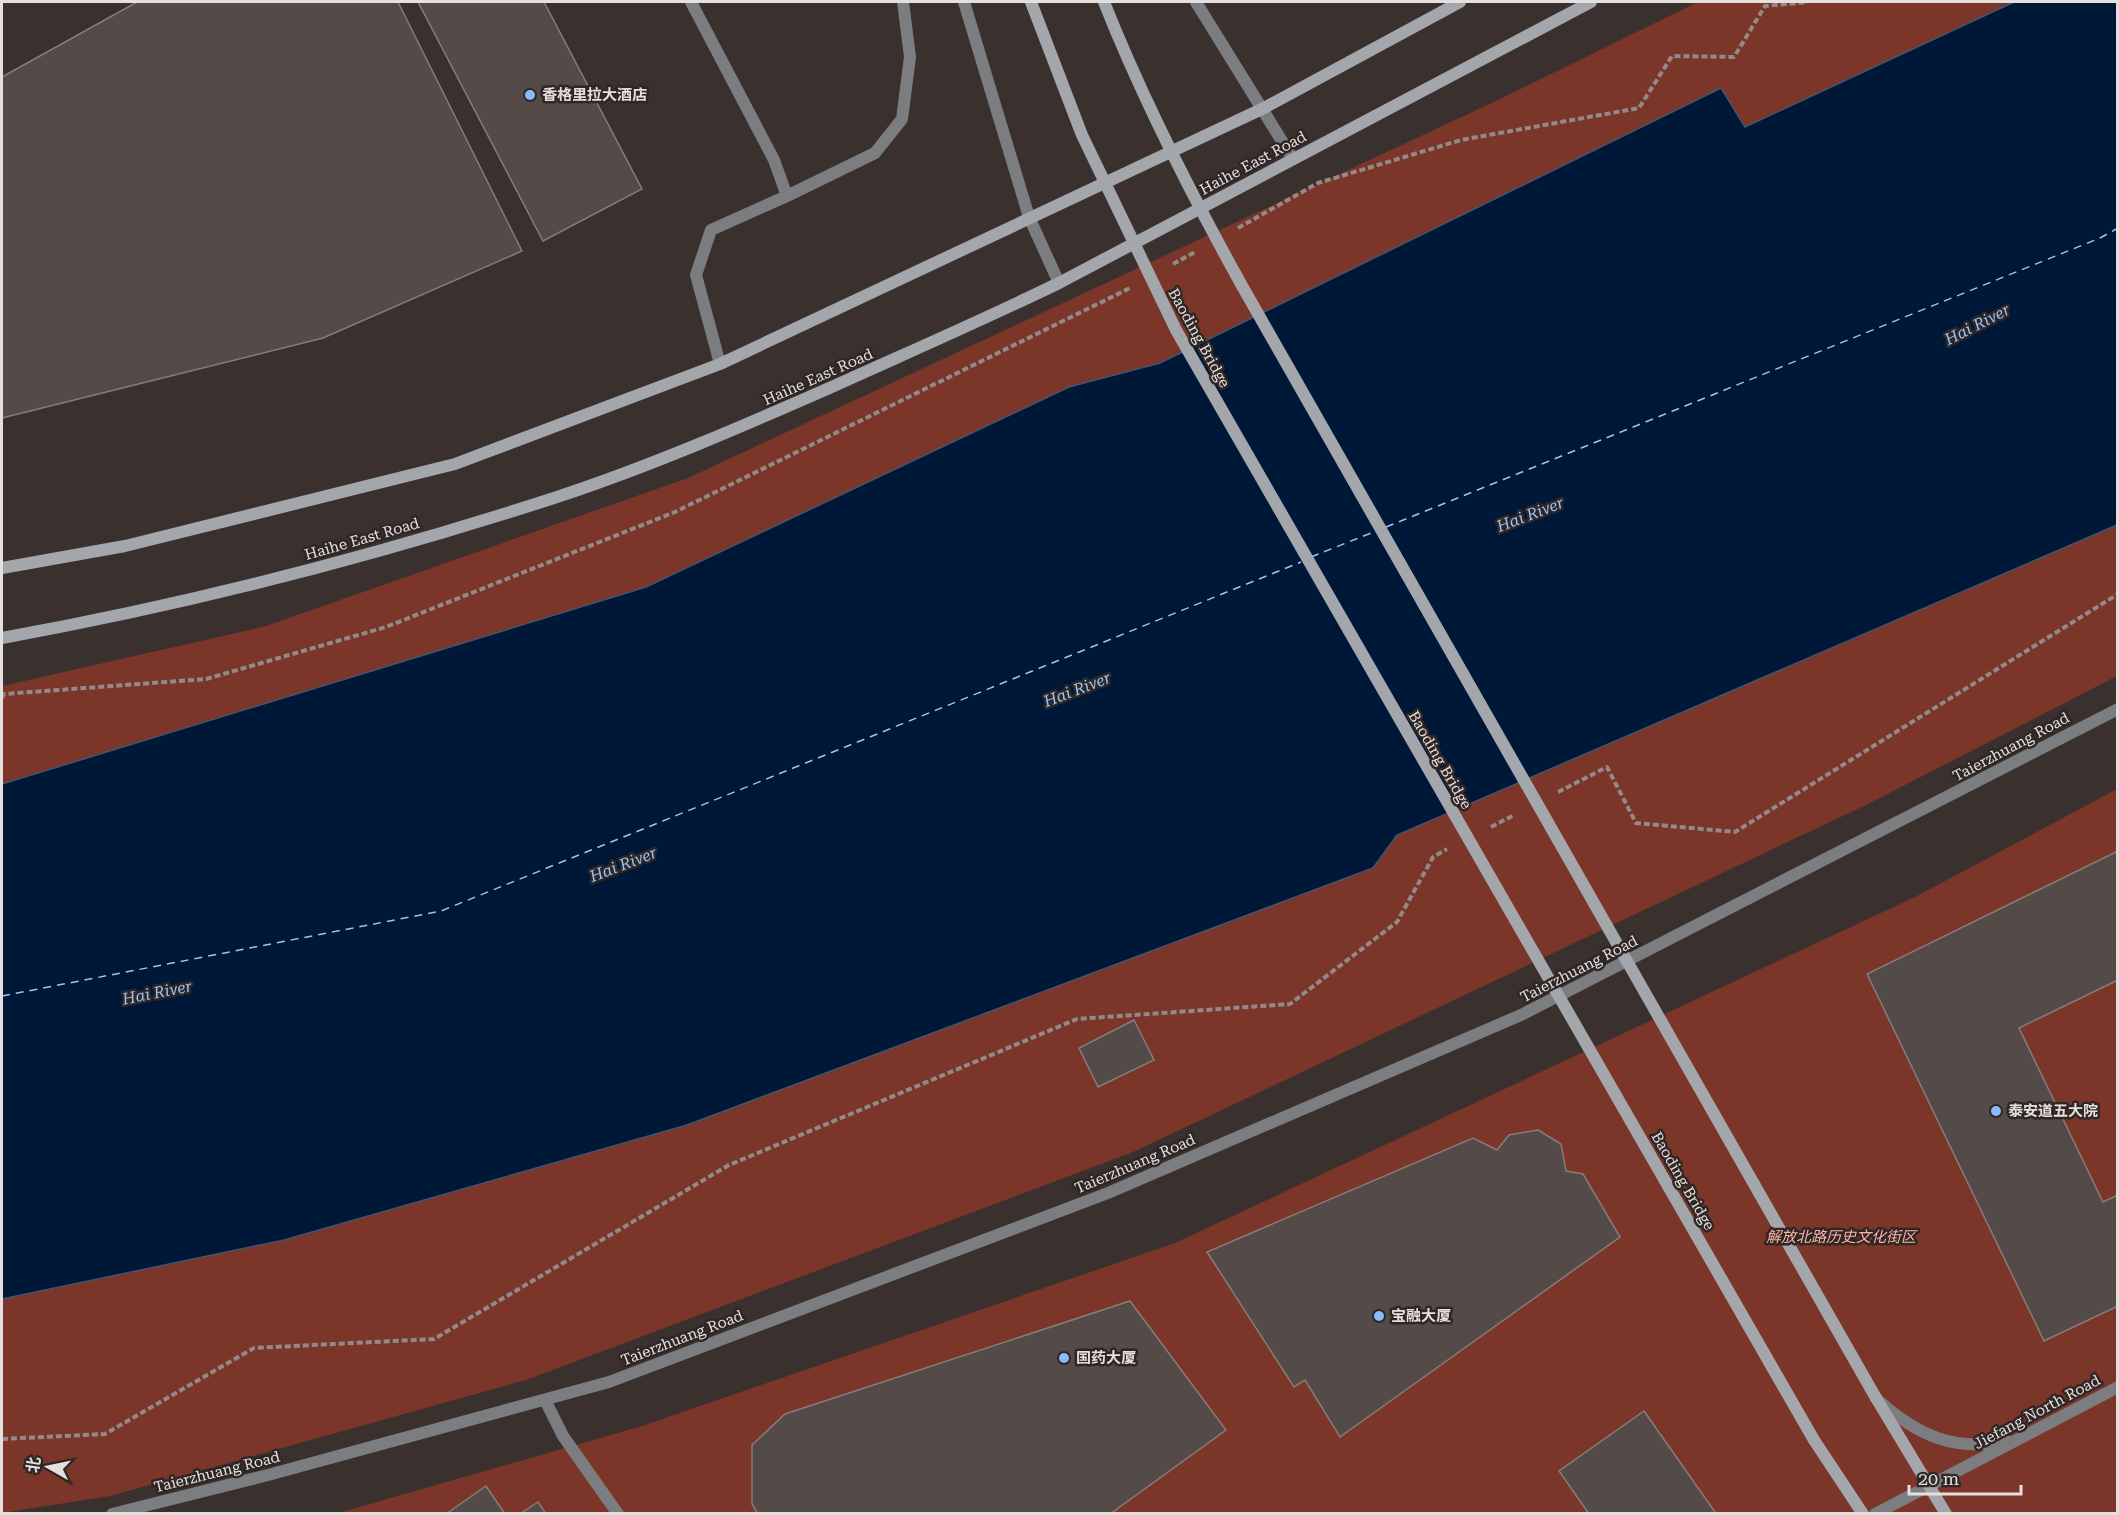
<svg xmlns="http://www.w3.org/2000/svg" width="2119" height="1515" font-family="'Roboto Serif','Noto Sans SC',serif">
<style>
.green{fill:#7c3629}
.water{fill:#001838;stroke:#45546a;stroke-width:1.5}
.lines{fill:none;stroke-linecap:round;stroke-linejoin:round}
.ferry{stroke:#9ac4f9;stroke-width:1.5;stroke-dasharray:8 6;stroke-linecap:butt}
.building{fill:#544b49;stroke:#867c7a;stroke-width:1.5}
.path{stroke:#928a89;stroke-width:4;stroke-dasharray:6 3;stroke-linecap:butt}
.service{stroke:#7b7d81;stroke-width:12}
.minor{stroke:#7b7d81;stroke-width:12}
.tertiary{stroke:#7b7d81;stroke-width:12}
.secondary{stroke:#a3a7ac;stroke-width:12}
.secondary-bridge{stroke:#a3a7ac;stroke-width:12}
.poi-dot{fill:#87bbfb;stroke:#2f2725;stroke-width:2}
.labels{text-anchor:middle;stroke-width:5;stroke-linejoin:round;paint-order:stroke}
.poi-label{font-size:15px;font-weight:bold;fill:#e5dfde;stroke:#2f2725;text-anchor:start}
.street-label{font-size:15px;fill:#e5dfde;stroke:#2f2725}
.park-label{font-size:15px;font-style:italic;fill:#fdb4a5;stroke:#2f2725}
.water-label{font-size:16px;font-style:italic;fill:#9ac4f9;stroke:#2f2725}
</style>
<rect width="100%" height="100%" fill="#3a312f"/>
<!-- green -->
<path class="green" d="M1698,2H2117V676L1868,804L1133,1152L526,1380L110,1496L2,1513V686L263,627L688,478L1498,100Z
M2117,789V1513L335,1514L642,1426L1175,1243L1915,897Z"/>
<!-- water -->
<path class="water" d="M2014,2H2117V525L1397,835L1373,868L687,1125L284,1240L2,1299V784L646,587L1069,387L1160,363L1721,88L1745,127Z"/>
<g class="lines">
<!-- ferry -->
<path class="ferry" d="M1386,527L2100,238L2118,228
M1311,557L1376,531
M2,996L441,911L1301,562"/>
</g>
<!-- building -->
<path class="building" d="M137,2H398L522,251L323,338L2,418V77Z
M418,2H544L642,189L543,241Z
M2118,851V980L2019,1028L2103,1202L2118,1195V1306L2044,1341L1867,974Z
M1134,1020L1154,1060L1098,1087L1079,1048Z
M1538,1130L1561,1144L1566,1171L1583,1174L1620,1237L1340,1437L1305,1380L1294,1387L1207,1252L1473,1138L1497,1150L1509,1135Z
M1130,1301L1226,1430L1110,1514H758L752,1504V1445L785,1414Z
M1644,1411L1715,1512L1712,1514H1589L1559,1471Z
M486,1486L505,1514H446Z
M538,1502L546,1514H520Z"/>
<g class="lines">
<!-- path -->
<path class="path" d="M1238,228L1318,183L1461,140L1639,108L1672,56L1734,57L1765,6L1808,2
M1173,264L1195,252
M2,698L4,694L206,679L386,627L675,512L1130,288
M1558,792L1607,767L1636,823L1735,832L2118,594
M1491,827L1514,815
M2,1439L105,1434L254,1348L434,1339L729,1165L1077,1019L1290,1004L1397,922L1433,857L1447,849"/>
<!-- service -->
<path class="service" d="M691,2L774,160L787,196L711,230L696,275L720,364
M787,196L875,153L902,119L910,57L903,2"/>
<!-- minor -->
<path class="minor" d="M964,2L1029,217L1059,283
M1196,2L1293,159"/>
<!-- tertiary -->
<path class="tertiary" d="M545,1400L563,1436L618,1514
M1880,1402C1919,1436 1955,1452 2007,1441
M112,1514L268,1475L609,1382L1108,1193L1521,1015L2118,709
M1875,1514L2118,1387"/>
<!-- secondary -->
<path class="secondary" d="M2,568L125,546L455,464L720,364L1264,108L1460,2
M2,638C189,604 376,556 557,497C651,466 743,426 834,386C909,352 985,319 1059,283L1591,2
M1876,1398L1946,1514
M1814,1440L1863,1514"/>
<!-- secondary-bridge -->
<path class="secondary-bridge" d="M1031,2L1082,135L1176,330L1814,1440
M1104,2C1143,100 1190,192 1241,284L1876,1398"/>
</g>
<!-- markers -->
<g class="poi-dot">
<circle cx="530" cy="95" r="6"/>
<circle cx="1996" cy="1111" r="6"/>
<circle cx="1379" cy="1316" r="6"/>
<circle cx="1064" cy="1358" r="6"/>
</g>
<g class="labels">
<!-- poi labels -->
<g class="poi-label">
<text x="542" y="100">香格里拉大酒店</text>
<text x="2008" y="1116">泰安道五大院</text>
<text x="1391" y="1321">宝融大厦</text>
<text x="1076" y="1363">国药大厦</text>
</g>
<!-- street labels -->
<g class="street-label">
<text transform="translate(1253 163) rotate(-28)" y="5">Haihe East Road</text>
<text transform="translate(1199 338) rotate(61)" y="5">Baoding Bridge</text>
<text transform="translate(818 377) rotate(-24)" y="5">Haihe East Road</text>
<text transform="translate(362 539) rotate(-16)" y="5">Haihe East Road</text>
<text transform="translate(2011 747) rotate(-28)" y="5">Taierzhuang Road</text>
<text transform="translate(1440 760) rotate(60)" y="5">Baoding Bridge</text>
<text transform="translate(1579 969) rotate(-27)" y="5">Taierzhuang Road</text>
<text transform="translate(1135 1164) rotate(-23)" y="5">Taierzhuang Road</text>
<text transform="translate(1683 1181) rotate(60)" y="5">Baoding Bridge</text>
<text transform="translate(682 1338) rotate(-21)" y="5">Taierzhuang Road</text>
<text transform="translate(2037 1412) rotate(-28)" y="5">Jiefang North Road</text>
<text transform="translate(217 1472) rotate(-14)" y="5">Taierzhuang Road</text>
</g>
<!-- park labels -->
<g class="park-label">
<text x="1841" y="1242">解放北路历史文化街区</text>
</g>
<!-- water labels -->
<g class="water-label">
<text transform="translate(1977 324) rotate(-27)" y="6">Hai River</text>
<text transform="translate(1530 514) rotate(-21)" y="6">Hai River</text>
<text transform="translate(1077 689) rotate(-21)" y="6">Hai River</text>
<text transform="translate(623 864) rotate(-21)" y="6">Hai River</text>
<text transform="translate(157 992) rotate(-11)" y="6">Hai River</text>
</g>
</g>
<!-- border -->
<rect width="2119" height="1515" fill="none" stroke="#e5dfde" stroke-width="6"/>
<!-- north arrow -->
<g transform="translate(48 1467) rotate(279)" stroke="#2f2725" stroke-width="4.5" paint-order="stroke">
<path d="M0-4.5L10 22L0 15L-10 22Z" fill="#e5dfde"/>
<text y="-9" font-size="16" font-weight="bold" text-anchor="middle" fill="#e5dfde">北</text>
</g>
<!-- scale -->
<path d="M1909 1485v9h112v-9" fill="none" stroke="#e5dfde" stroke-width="3"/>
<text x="1918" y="1485" font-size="18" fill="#e5dfde" stroke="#2f2725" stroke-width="4.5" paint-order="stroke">20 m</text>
</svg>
